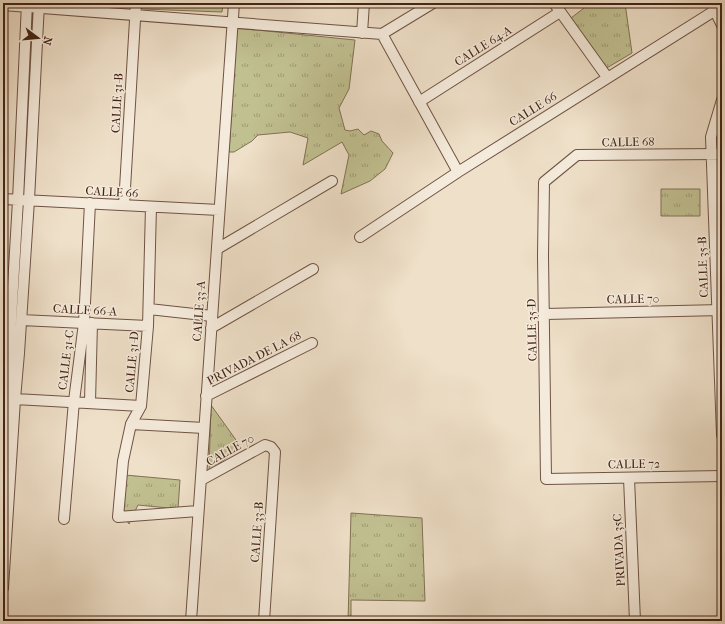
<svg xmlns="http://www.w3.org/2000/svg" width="725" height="624" font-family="'IM FELL French Canon',serif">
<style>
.park{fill:url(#park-tufts);stroke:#827254}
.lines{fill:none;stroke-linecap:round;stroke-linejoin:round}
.street-casing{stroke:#6f5344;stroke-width:12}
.street{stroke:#f5ebdc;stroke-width:10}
.labels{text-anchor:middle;stroke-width:3;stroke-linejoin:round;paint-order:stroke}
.street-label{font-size:12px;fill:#442417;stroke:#f5ebdc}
</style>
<defs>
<pattern id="park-tufts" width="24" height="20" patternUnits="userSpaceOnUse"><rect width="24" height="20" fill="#c1c091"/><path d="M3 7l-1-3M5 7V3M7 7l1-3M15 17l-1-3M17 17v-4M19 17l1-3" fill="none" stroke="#9e9c75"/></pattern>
</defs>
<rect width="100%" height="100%" fill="#efe0c9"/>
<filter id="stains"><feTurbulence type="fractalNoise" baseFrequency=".005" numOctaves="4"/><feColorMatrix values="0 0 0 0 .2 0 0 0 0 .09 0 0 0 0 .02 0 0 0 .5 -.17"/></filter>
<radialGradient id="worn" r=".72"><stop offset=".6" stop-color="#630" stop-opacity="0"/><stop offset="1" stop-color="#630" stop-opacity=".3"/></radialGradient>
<!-- park -->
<path class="park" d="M142,3H223L222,12L142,9Z
M581,3H625L632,53L605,69L571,18L584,8Z
M237,28L355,40L349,89L339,108L345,130L350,131L358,129L364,135L371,131L379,134L382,141L393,153L385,169L370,181L341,194L349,155L342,142L303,165L308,138L290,132L258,135L252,141L234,152H229Z
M661,189H700V216H661Z
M211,405L241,447L209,471Z
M125,475L180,480L178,509L138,505L129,524L121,512Z
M351,513L422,518L425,601L351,600V618L410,620V621H348Z"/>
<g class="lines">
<defs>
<path id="street" d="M554,3L607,77
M711,3L722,25
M3,5L382,34L433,3
M362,33L364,3
M382,34L458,172
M722,100L711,137L722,435
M419,102L560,12
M722,154L577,155L544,182L543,256L546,479L722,476
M3,199L219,210
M124,205L136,3
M151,207L148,326L141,406L131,424L123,461L118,517L198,511
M360,237L458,172L722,6
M217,249L332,181
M149,309L212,316
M545,314L722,310
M21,320L148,326
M211,328L313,269
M206,396L312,343
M15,399L141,406
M90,402L92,323
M131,424L204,428
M3,459L18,200L27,3
M629,478L635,621
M201,480L265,445L271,447L275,452L264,621
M64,519L74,401L84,323L90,203
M3,588L15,399L19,353L29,200L39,3
M191,621L234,3"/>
</defs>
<!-- street casing -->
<use href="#street" class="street-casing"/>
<!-- street -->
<use href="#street" class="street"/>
</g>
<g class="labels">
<!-- street labels -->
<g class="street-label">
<text transform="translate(483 46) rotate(-32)" y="4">CALLE 64-A</text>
<text transform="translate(117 103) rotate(-87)" y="4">CALLE 31-B</text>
<text transform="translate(533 109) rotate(-32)" y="4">CALLE 66</text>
<text transform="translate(628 142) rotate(-1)" y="4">CALLE 68</text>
<text transform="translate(112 192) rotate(3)" y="4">CALLE 66</text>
<text transform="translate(703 267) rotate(-92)" y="4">CALLE 35-B</text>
<text transform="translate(633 299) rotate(-1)" y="4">CALLE 70</text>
<text transform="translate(85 310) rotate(3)" y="4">CALLE 66-A</text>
<text transform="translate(199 311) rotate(-86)" y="4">CALLE 33-A</text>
<text transform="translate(532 330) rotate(-91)" y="4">CALLE 35-D</text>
<text transform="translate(254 358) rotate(-27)" y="4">PRIVADA DE LA 68</text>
<text transform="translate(66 360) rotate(-83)" y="4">CALLE 31-C</text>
<text transform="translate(132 362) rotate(-85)" y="4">CALLE 31-D</text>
<text transform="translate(230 450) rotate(-29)" y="4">CALLE 70</text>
<text transform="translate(634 464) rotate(-1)" y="4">CALLE 72</text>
<text transform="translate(257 532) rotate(-86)" y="4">CALLE 33-B</text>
<text transform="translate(619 550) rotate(-93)" y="4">PRIVADA 35C</text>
</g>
</g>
<!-- margin -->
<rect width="725" height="624" fill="none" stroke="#efe0c9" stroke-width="16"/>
<rect x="4" y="4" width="717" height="616" fill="none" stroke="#442417" stroke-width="2"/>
<rect x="8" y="8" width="709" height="608" fill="none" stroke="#442417"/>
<!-- north arrow -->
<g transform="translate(38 38) rotate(106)" stroke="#f5ebdc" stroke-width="3" paint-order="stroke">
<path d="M0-3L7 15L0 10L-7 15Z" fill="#442417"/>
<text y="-6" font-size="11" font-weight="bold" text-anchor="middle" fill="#442417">N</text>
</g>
<rect width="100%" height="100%" filter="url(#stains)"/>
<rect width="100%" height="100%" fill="url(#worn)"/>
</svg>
